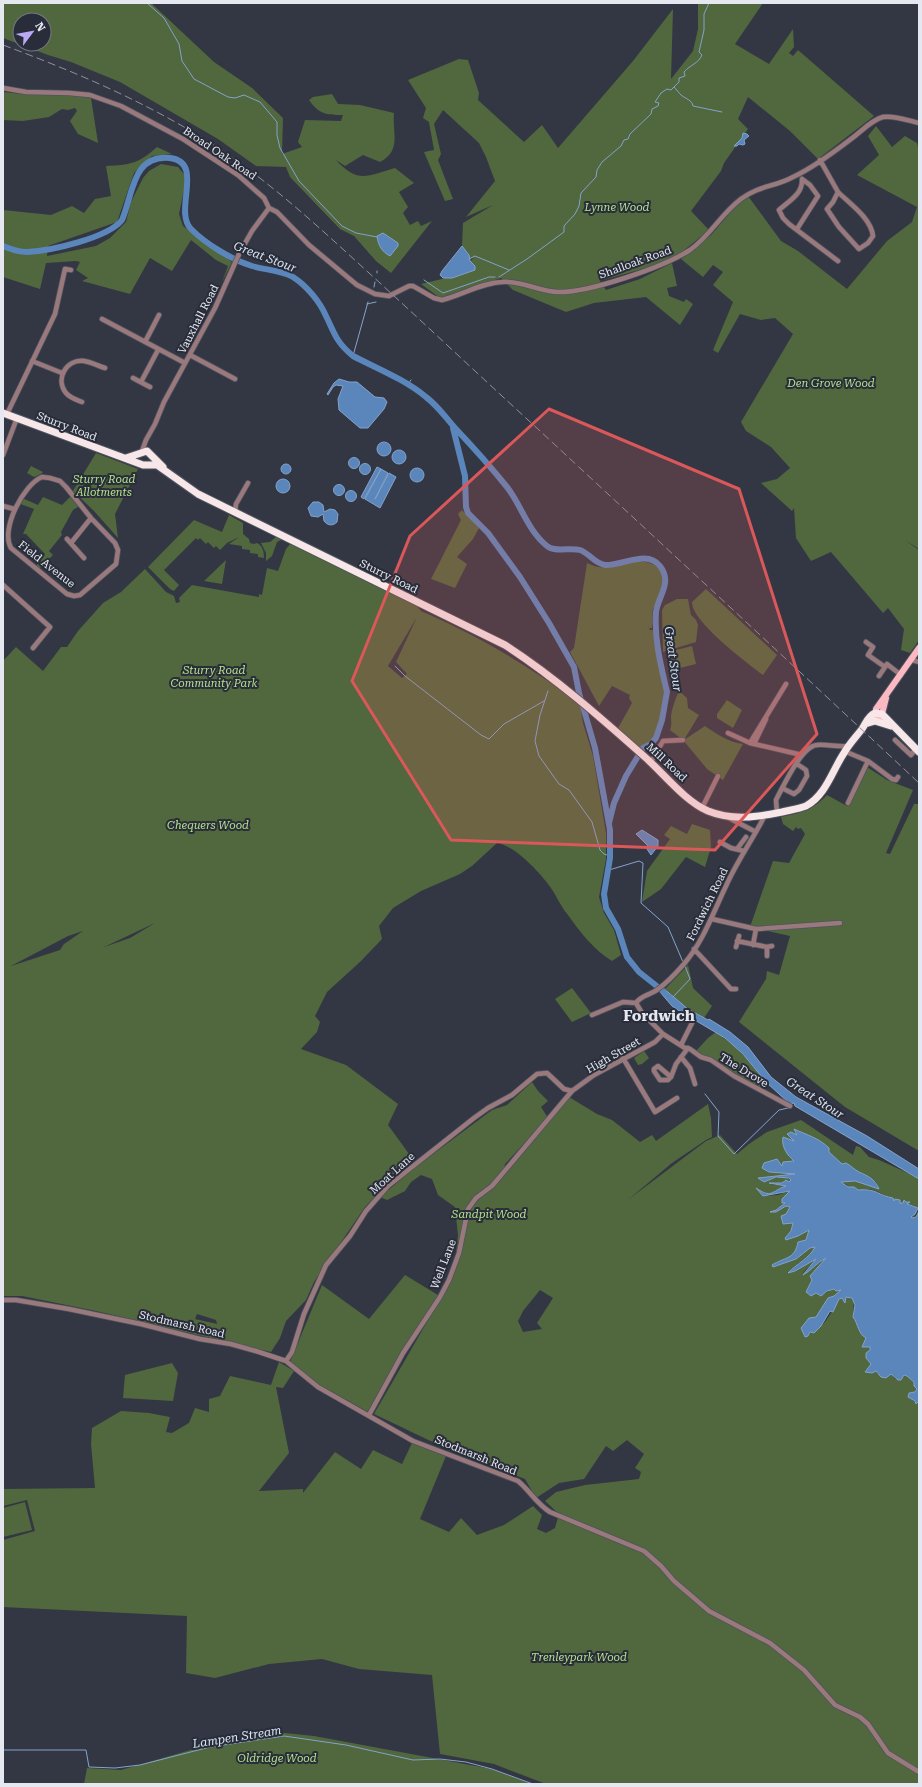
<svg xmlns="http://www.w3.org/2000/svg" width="922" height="1787" font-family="'Roboto Serif',serif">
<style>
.green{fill:#51673e;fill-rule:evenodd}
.water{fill:#5a86bb;stroke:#84a3cb}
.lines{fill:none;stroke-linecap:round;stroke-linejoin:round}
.stream{stroke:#84a3cb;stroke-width:1}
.river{stroke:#5a86bb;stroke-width:6}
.minor-casing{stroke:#4f5360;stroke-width:6}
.major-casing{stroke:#4f5360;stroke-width:8}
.highway-casing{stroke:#4f5360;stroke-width:9}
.minor{stroke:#9a797d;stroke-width:4.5}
.major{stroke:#fdb9c2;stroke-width:6}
.highway{stroke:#f8e7e8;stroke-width:7}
.rail{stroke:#8e919c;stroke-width:1;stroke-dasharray:8 4;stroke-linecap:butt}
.marked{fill:#da585a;fill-opacity:0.2;stroke:#da585a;stroke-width:3;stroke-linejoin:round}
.labels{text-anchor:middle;stroke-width:4;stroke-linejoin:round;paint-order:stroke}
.street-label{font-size:11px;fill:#e5e8f1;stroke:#292d39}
.park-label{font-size:11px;font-style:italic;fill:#b4e28b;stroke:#292d39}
.water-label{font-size:12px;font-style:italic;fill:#d7e3f3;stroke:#292d39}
.district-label{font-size:15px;font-weight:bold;fill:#e5e8f1;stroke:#292d39}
</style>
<rect width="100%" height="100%" fill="#333744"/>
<!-- green -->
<path class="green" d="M3,3H151L214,62L252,88L283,118L282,154L302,147L298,142L305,120L341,121L343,115C326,115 319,114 309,100L313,97L332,94L338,104L360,105L394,113C392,133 402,150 380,162L363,155L345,166L336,160C358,184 367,176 395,168L414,183L399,192L408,207L403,213L410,225L418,221L421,226L432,221L391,273L376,261L354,236L340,229L290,177L286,167L256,166L218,139L120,82L71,62L48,55L3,38ZM20,20H44V44H20Z
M698,3H763L735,44L769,64L793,29L794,47L789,53L793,56L798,50L874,116L818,159L790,131L748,97L738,119L748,129L724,163L721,171L691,211L709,230L682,252L657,265L600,281L606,290L640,279L672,263L677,286L667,288L669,296L684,302L686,299L693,304L680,325L646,297L594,303L566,312L513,290L501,278L440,298L421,284L467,273L470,261L474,258L469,259V255L462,246L463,223L493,205L466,217L495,181L486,157L479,143L443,110L434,124L441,154L438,160L453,199L445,201L424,152L434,150L429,122L423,118L426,108L408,80L459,59L468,60L479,93L478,100L524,142L542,125L558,148L633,61L673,9L671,79L693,51L698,29Z
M3,92L33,95L67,93L91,98L98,143L78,134L70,121L77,111L75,108L68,110L62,109L49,117L23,121L3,120Z
M876,126L892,147L905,136L917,143L919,151V549L905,540L919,550V640L910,653L901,650L904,629L888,608L883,613L831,552L811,561L796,538L794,508L792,511L761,483L777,479L790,468L771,447L746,431L741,422L793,334L775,318L761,320L740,314L718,353L713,350L733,302L713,285L723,272L713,265L703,277L681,259L711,235L735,207L748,196L781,241L798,251L847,289L887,241L912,222L917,207L857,175L879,155L868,136Z
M157,147L172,154L152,156L134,173L117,222L48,246L47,256L96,246L110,238L126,222L131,202L143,178L149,171L161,164L178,167L184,174L185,185L179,214L183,226L232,262L222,282L228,266L216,260L191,240L172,271L150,258L130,294L82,281L88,278L76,270L80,262L76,261L46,263L40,289L3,277V210L51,215L72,206L84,213L95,199L111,196L106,166C130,165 138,164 157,147Z
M96,453L138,469L115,514L118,538L94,511L73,491Z
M31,466L43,472L41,474L34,477L27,473Z
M72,495L81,505L73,510L61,532L62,535L49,551L53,555L38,570L35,567L45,554L26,534H23L34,509L18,503L22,498L38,505L43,497L62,505Z
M462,510L479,528L473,539L457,557L467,564L455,588L431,579L461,520L458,514Z
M229,515L243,523V534L249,539L250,543L254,544L257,543C263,546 264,552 264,558L258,557V554L250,553V550L242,549V546L229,544L239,537L227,543L220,550L216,546L214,548L208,542L206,544L200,538L198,540L196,538L164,570L179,585L174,591L170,589L148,567L194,520L222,532Z
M277,536L283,539L277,542L272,556L266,561V553L261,543L270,542Z
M291,543L415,604L421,611C477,635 531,667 580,704L583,723L593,756L606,833V859L599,897L604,913L614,930L621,955L612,961C595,951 580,932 568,915C560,906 556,894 548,884C538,871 514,845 497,843L472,866L460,874L421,891L393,908L379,926L382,939L361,961L327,992L315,1016L320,1022L317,1032L301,1049L346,1065L398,1104L388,1125L412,1158L365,1207L314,1282L306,1300L286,1321L280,1338L271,1352L96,1311L22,1296H3V661L16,647L43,671L61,647H67L78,631L103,603L121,592L145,569L166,592L174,596L176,603L180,602L179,598L192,585L259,597V594L262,595L267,568L278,571L286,549ZM417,617L396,662L407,674L402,678L388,666ZM155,923L130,938L104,947ZM83,931L64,944L60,950L11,966L68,936ZM197,1314L216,1320L217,1324L195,1319Z
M226,560L222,584L204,581Z
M636,561C658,562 670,571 661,595C659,600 655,604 653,609C652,616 653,622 652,628H649L650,630H653L666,691C665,705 660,733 650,742C647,745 643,746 640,749L617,730L632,703L629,698L630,695L612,686L599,706L570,652L574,648L587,563C605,572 617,565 636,561Z
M706,589L777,655L763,675C747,663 691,621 692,602Z
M677,599H688L691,615L696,620L698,625L696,642L663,652L662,610L665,605Z
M692,646L696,664L672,670L668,652Z
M679,691L687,698L688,708L699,715L684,740L705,726C717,734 728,742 743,744L723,780L707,769L683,740L670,730C672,724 671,722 671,717C671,711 676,697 679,691Z
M727,700L742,710L733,728L717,718V714Z
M867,767L887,780L913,790L886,853L890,854L914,804H919V1151L845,1107L739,1022L766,979L767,971L779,975L790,936L750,927L773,861L789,863L805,834L801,828L798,829L796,827L793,831L783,824L781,817C800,813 813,810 827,795L847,806Z
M692,824L710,830L711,847L705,867L686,857L661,889L642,902L647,871L670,839L664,835L671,826L687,834Z
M688,965L693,988L712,1006L704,1018L682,1004L665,989Z
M572,988L591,1013L572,1022L555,999Z
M716,1032L737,1048L767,1083L761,1089L702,1056L696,1051L708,1038Z
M644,1051L649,1058L642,1064L638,1065L634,1058Z
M532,1082L538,1091L548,1101L541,1107L548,1118L505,1164L502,1178L569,1097L597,1114L612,1120L640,1142L652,1135L656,1141L708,1104L711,1118L712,1137L706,1140L672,1163L629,1199L706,1141L720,1135L737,1154L749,1144L767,1132L801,1120L853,1155L856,1146L860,1147L869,1157L879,1160L919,1178C919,1190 922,1213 911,1219L918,1208L912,1205L900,1203V1200L895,1199L894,1201C886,1196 878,1190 868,1189C864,1189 861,1191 858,1190C854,1189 853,1187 848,1188L847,1185L841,1182L855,1181L879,1189L876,1182L858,1172L846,1163L842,1164L829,1152V1148C820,1138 807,1135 795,1130L798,1135L790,1136L795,1142L783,1138L790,1158L795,1161L787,1162L782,1167L777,1159L764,1163L769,1172L796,1174L759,1178L764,1182C772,1178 784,1174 791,1180L789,1182L770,1184L787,1186C772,1189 774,1198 758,1190L764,1196L778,1195L790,1191C785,1202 782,1208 770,1212H776L786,1206L790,1207L786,1214L793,1222L791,1231L785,1238L810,1229L806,1240L798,1243C795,1261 784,1257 772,1265L796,1259L810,1248L816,1247C809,1258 796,1263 788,1273L795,1271L817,1258L802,1274L821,1261L827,1258L810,1276L812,1280L807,1290L824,1294L830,1290L843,1289L834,1296L828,1298L816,1317L809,1318L801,1328L805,1337L808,1336C811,1331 816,1330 821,1326C829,1319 833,1308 839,1299L842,1298L845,1303L846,1297H850L854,1300L853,1316C858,1322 857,1333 867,1338L863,1347H870L868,1359L871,1364L865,1372L876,1371L878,1374L886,1378L891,1374L895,1379C905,1376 906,1373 914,1382V1386L917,1389L915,1392L909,1393L912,1400L915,1401L916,1403L919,1401V1784H546L494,1764L440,1754L432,1675L359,1669L322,1659L269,1664L215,1678L186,1673L187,1616L3,1607V1540L35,1531L27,1500L3,1506V1489L95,1488L91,1444L92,1428L121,1411L149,1413L170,1417L166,1432L172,1433L189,1423L195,1408L209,1412V1399L220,1396L230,1376L271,1385L279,1362L294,1371L283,1388L276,1387L289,1453L259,1491L303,1489V1493L335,1452L361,1469L373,1450L402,1464L412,1443L446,1456L420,1519L449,1532L461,1518L477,1535L504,1525L533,1506L542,1515L537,1529L546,1533L555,1528L559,1514L545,1501L556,1492L585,1485L639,1479L641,1472L635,1468L644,1454L627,1440L613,1451L606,1446L584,1479L559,1483L536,1498L525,1479L441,1446L374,1414L454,1275L458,1235L455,1207L438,1195L432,1179L421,1175L411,1182L405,1191L387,1200L380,1197L417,1166L492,1110L507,1105ZM540,1290L553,1298L537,1323L542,1329L523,1332L518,1321L523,1311Z
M405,1275L438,1295L368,1412L320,1385L290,1362L322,1285L369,1319Z
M172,1363L178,1373L173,1401L123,1398L125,1375Z
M25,1502L32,1530L3,1537V1508Z
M275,1732L314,1736L492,1769L532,1784H84L87,1768L121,1770L208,1745Z"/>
<!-- water -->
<path class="water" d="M743,133L747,134L749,136L744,140L745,144L743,145L739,144L737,146H734L742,138Z
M383,233L398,243V246L390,256C382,252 378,245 377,236Z
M462,246L469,255L470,261L475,266V270L452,278H443L440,275L442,271Z
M339,379L349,382H357L375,397L384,398L387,402L384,409L368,428H360L339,410L338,399L343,386L336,385L333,387L328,395L327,394L334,383Z
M377 449a7 7 0 1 1 14 0a7 7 0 1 1-14 0Z
M392 457a7 7 0 1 1 14 0a7 7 0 1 1-14 0Z
M348.5 463a5.5 5.5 0 1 1 11 0a5.5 5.5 0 1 1-11 0Z
M359.5 469a5.5 5.5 0 1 1 11 0a5.5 5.5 0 1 1-11 0Z
M281 469a5 5 0 1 1 10 0a5 5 0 1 1-10 0Z
M377,467L381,469L364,499L361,497Z
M410 475a7 7 0 1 1 14 0a7 7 0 1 1-14 0Z
M381,469L388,473L375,499L389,473L396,477L380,508L365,499Z
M276 486a7 7 0 1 1 14 0a7 7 0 1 1-14 0Z
M333.5 490a5.5 5.5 0 1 1 11 0a5.5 5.5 0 1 1-11 0Z
M345.5 496a5.5 5.5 0 1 1 11 0a5.5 5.5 0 1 1-11 0Z
M313,502H319L323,505L324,512L330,509L335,510L338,514L337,522C333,526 328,526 324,521L323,514L318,517L311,516L308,508Z
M642,830L658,840V846L651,855L647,849L648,846L636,834Z
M663,988L688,1009L708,1020L709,1019L730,1032L748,1047L771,1077L796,1097L867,1136L919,1169V1179L795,1106L794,1103L790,1104L767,1083L742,1053L725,1038L678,1010L672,1006L660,992L659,990Z
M794,1129C807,1135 819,1138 829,1148V1152L842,1164L846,1163C850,1165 855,1170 859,1172C868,1176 875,1179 879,1189L855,1181L841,1182L848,1187H854L858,1190C877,1188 879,1196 893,1198L894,1201L895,1199L900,1200V1203H903L904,1200L906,1202H910L907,1204L918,1208L915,1214L911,1217L912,1218L916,1217L919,1211V1401L916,1404L915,1401L908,1397L909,1393L915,1392L917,1389L914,1386V1382L907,1376L904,1375L901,1380H898L891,1374L886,1378L881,1377L876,1371L872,1373L865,1372L871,1364L866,1358V1353L870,1350V1347H862L866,1338C858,1334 858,1323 853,1317L855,1305L852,1298L846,1297L845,1303L842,1298L839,1299L833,1312L830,1311L821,1326L814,1333L810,1332L808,1336L805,1337L801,1328L809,1318L816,1317L828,1298L834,1296L841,1290L836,1291L834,1289L827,1291L821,1296L816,1293L811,1296L806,1292L812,1280L810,1276L826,1258C817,1262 811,1271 803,1275L816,1259L795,1271L788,1273C796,1264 810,1258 815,1247L810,1248L796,1259L773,1267L772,1265C784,1257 795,1260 798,1242L806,1240L809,1230L798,1236L786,1240L785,1238L791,1231L793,1223L783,1224L781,1216L786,1214L790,1207L786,1206L776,1212H770L776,1210L785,1203H782V1199L790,1191L763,1196L756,1188C772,1199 771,1191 786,1186L769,1183H782L786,1180L789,1182L791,1180L789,1178L776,1177L764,1182L758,1178L795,1174L769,1172L762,1168L764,1163L777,1159L782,1166L783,1162L794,1161C788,1156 781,1147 783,1137L794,1141L787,1134L791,1132L797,1135Z"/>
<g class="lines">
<!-- stream -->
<path class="stream" d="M147,3L164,18L179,44L182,61L194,79L228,97L235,98L244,95L260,102L277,122V135L280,148L299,181L342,226L356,233L377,237
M674,87L679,82V78L685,76L684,72C690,65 699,63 702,55L699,52L704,30V14L709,3
M469,259L475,256L509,270
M377,273V271
M499,277L527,259L564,232V226L575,214L579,206L581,193L596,177L597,170L602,162L621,146L624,140L628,139L630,134L651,114L652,109L658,106L659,103L655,102L661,93L667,89L671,90L674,87C676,89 679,93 681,95C686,99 692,100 693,106L722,112
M424,280L443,293L489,277H495
M374,287L375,282
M367,304L376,302
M353,356L368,302
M408,384L411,380
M395,666L405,676L481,735L489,739L504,724L544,701
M548,691L540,715L535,741L539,756L559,784L569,790L592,822L600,850L604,854L610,856
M609,870L639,861L643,863L641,903L668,927L683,962
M673,997L690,979L685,966
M705,1094L719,1112L718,1136L734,1154L779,1110L788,1108
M3,1750H86L89,1767L115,1768L140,1765L210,1747L284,1736L346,1745L413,1760L440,1759L466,1762L492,1769L533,1784"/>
<!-- river -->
<path class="river" d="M3,246C10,249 19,252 27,252C50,251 108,238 122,220C133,195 132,154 170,158C205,162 173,211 191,229C206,244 232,260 252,266C265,270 281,270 293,277C307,286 320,302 326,316C335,334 336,342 353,356C378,369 404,379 426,397C439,407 445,417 455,428C473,447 490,466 507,487C521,505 528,531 547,546C555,553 570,547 580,550C589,553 595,564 605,565C622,566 647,549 660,566C673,583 658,596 656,612C654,639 661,666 667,692L662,720L656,738L651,744L643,748L626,776L614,803L609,823
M453,428L465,476L466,507L468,513L488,533L520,577L549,623L574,667L579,693L595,748L610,830V858L604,894L606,908L618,929L627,957L639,972L663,991"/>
<defs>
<path id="minor" d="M3,88L26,92L69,93L90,95L121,106L183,139L238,175L264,198L269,208L277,212L309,245L357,285L375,294L389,296L409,286H413L434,298L442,300C462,295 481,283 502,282C521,280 540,292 558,292C588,293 664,267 690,250C710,236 721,214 741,199C760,185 775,187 793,177C813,168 834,152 851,139C861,132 871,120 883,117C894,115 909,121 919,123
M820,160L838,192
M838,192C850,204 871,218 873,236L868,243L859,249L839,227L827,209L833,202Z
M797,229L818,196L810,185L802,179C803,194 789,201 779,210L783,218L789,224L838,261
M102,319L185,363
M145,342L159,315
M190,355L235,379
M32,361L62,373
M133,378L150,387
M141,382L158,350
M82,402C77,400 70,398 66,393C55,379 66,359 84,361C91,362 98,366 105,368
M7,414L55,314L65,269L71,270
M142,451L146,440L155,424L164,402L215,308L239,254L252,231L269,208
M3,455L17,418
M42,477L50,478L60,481L66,487L91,518L115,543L118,550L116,564L80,595L74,596L67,594L11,548C0,529 24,484 42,477Z
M3,506L14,509
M235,512L236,504L248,483
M67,539L84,558
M71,543L91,518
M3,585L50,627L33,648
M866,642L873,647L868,655L885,667L887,664L901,675
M912,660L919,662
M879,676L885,667
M728,733L750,743L802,755
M895,740L911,755L916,749
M750,743L786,684
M754,744L766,719
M844,751L868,761L892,779L896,780L898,777
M651,762L663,741L683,740
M782,788L794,794L799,790L807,776L806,770L797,764
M848,803L868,761
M702,808L718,776
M777,813L776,800L778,796C785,783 802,746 817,745C826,744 837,747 848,746
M729,818L756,832
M720,842L731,848L744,851
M737,849L746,837
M712,919L756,929L840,923
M737,941L767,947L772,946
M753,945L756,929
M736,947L739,936
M694,949L731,989H736
M767,956V947
M636,1003C641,995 651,995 658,989C667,983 677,972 684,964C704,940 713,913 726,886C736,863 751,842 763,819L762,815
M636,1003L642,1013L663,1034L685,1048L690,1049L701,1057L711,1060L734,1076L790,1106
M592,1015L623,1002L636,1003
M681,1045L692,1023
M681,1057L690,1068L695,1084
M623,1058L655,1112L677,1098
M671,1077L658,1066L654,1069V1071L660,1080H668L671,1077L676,1064L688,1048
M3,1300H16L69,1309L141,1324L200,1339L231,1344L256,1351L286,1361L318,1387L413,1441L518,1481C531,1492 536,1503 550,1512L644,1551L661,1566L674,1581L709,1611L770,1643L804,1670L835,1705L860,1717L868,1724L888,1753L919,1772
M286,1361L292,1352L304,1314L326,1265L350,1236L366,1211L388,1186L474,1118L488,1108L512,1095L537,1074L547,1073L564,1089L572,1091
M369,1415L403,1353L440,1297L449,1280L459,1253L468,1209L476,1198L492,1186L572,1091L594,1075L655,1042L663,1034"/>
<path id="major" d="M875,717L876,709L881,702L919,648
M878,721L882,714L886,698"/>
<path id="highway" d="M3,413L143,465H157L198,494L505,645C556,678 601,718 646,758C665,775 685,801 708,811C733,821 757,817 782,812C790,810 798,809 806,806C826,795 832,771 844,753C849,744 856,737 862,729C866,723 868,716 875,713L882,714L919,752
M126,458L147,451L163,467
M865,724L875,721L891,726"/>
</defs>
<!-- minor casing -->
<use href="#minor" class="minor-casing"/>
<!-- major casing -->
<use href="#major" class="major-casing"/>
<!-- highway casing -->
<use href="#highway" class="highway-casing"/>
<!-- minor -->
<use href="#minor" class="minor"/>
<!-- major -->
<use href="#major" class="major"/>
<!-- highway -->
<use href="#highway" class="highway"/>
<!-- rail -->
<path class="rail" d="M3,45C81,74 158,107 227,154C278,189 323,231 369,273C426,325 482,378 539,430C666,548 793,665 919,783"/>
</g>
<!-- marked area -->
<path class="marked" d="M549,409L739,489L817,734L715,850L451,840L352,681L410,536Z"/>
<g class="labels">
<!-- street labels -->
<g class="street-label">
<text transform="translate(220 153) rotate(34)" y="4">Broad Oak Road</text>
<text transform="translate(635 262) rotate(-20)" y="4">Shalloak Road</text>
<text transform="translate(198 319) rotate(-63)" y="4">Vauxhall Road</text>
<text transform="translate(67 426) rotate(21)" y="4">Sturry Road</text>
<text transform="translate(47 564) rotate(38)" y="4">Field Avenue</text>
<text transform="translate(389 576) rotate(26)" y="4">Sturry Road</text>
<text transform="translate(667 762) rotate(43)" y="4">Mill Road</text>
<text transform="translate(707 904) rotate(-64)" y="4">Fordwich Road</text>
<text transform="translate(613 1055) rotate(-30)" y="4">High Street</text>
<text transform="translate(744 1070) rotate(31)" y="4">The Drove</text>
<text transform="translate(392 1173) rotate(-42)" y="4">Moat Lane</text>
<text transform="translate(443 1264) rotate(-69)" y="4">Well Lane</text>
<text transform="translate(182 1324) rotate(13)" y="4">Stodmarsh Road</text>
<text transform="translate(476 1455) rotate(22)" y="4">Stodmarsh Road</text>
</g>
<!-- park labels -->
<g class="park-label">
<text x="617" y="211">Lynne Wood</text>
<text x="831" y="387">Den Grove Wood</text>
<text x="104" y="483">Sturry Road<tspan x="104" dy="13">Allotments</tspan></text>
<text x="214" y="674">Sturry Road<tspan x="214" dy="13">Community Park</tspan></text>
<text x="208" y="829">Chequers Wood</text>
<text x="489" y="1218">Sandpit Wood</text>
<text x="579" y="1661">Trenleypark Wood</text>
<text x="277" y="1762">Oldridge Wood</text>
</g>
<!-- water labels -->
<g class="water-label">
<text transform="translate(265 257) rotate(21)" y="4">Great Stour</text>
<text transform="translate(673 659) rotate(82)" y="4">Great Stour</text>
<text transform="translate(815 1098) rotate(33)" y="4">Great Stour</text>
<text transform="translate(237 1737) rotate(-9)" y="4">Lampen Stream</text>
</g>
<!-- district labels -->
<g class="district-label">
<text x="659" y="1021">Fordwich</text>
</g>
</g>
<!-- border -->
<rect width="922" height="1787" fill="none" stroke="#e5e8f1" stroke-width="8"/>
<!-- north arrow -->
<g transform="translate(32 32) rotate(58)"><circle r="19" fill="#292d39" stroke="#747883"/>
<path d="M0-3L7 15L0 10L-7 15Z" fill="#baaaf6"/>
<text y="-6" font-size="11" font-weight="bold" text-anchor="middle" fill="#e5e8f1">N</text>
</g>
</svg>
